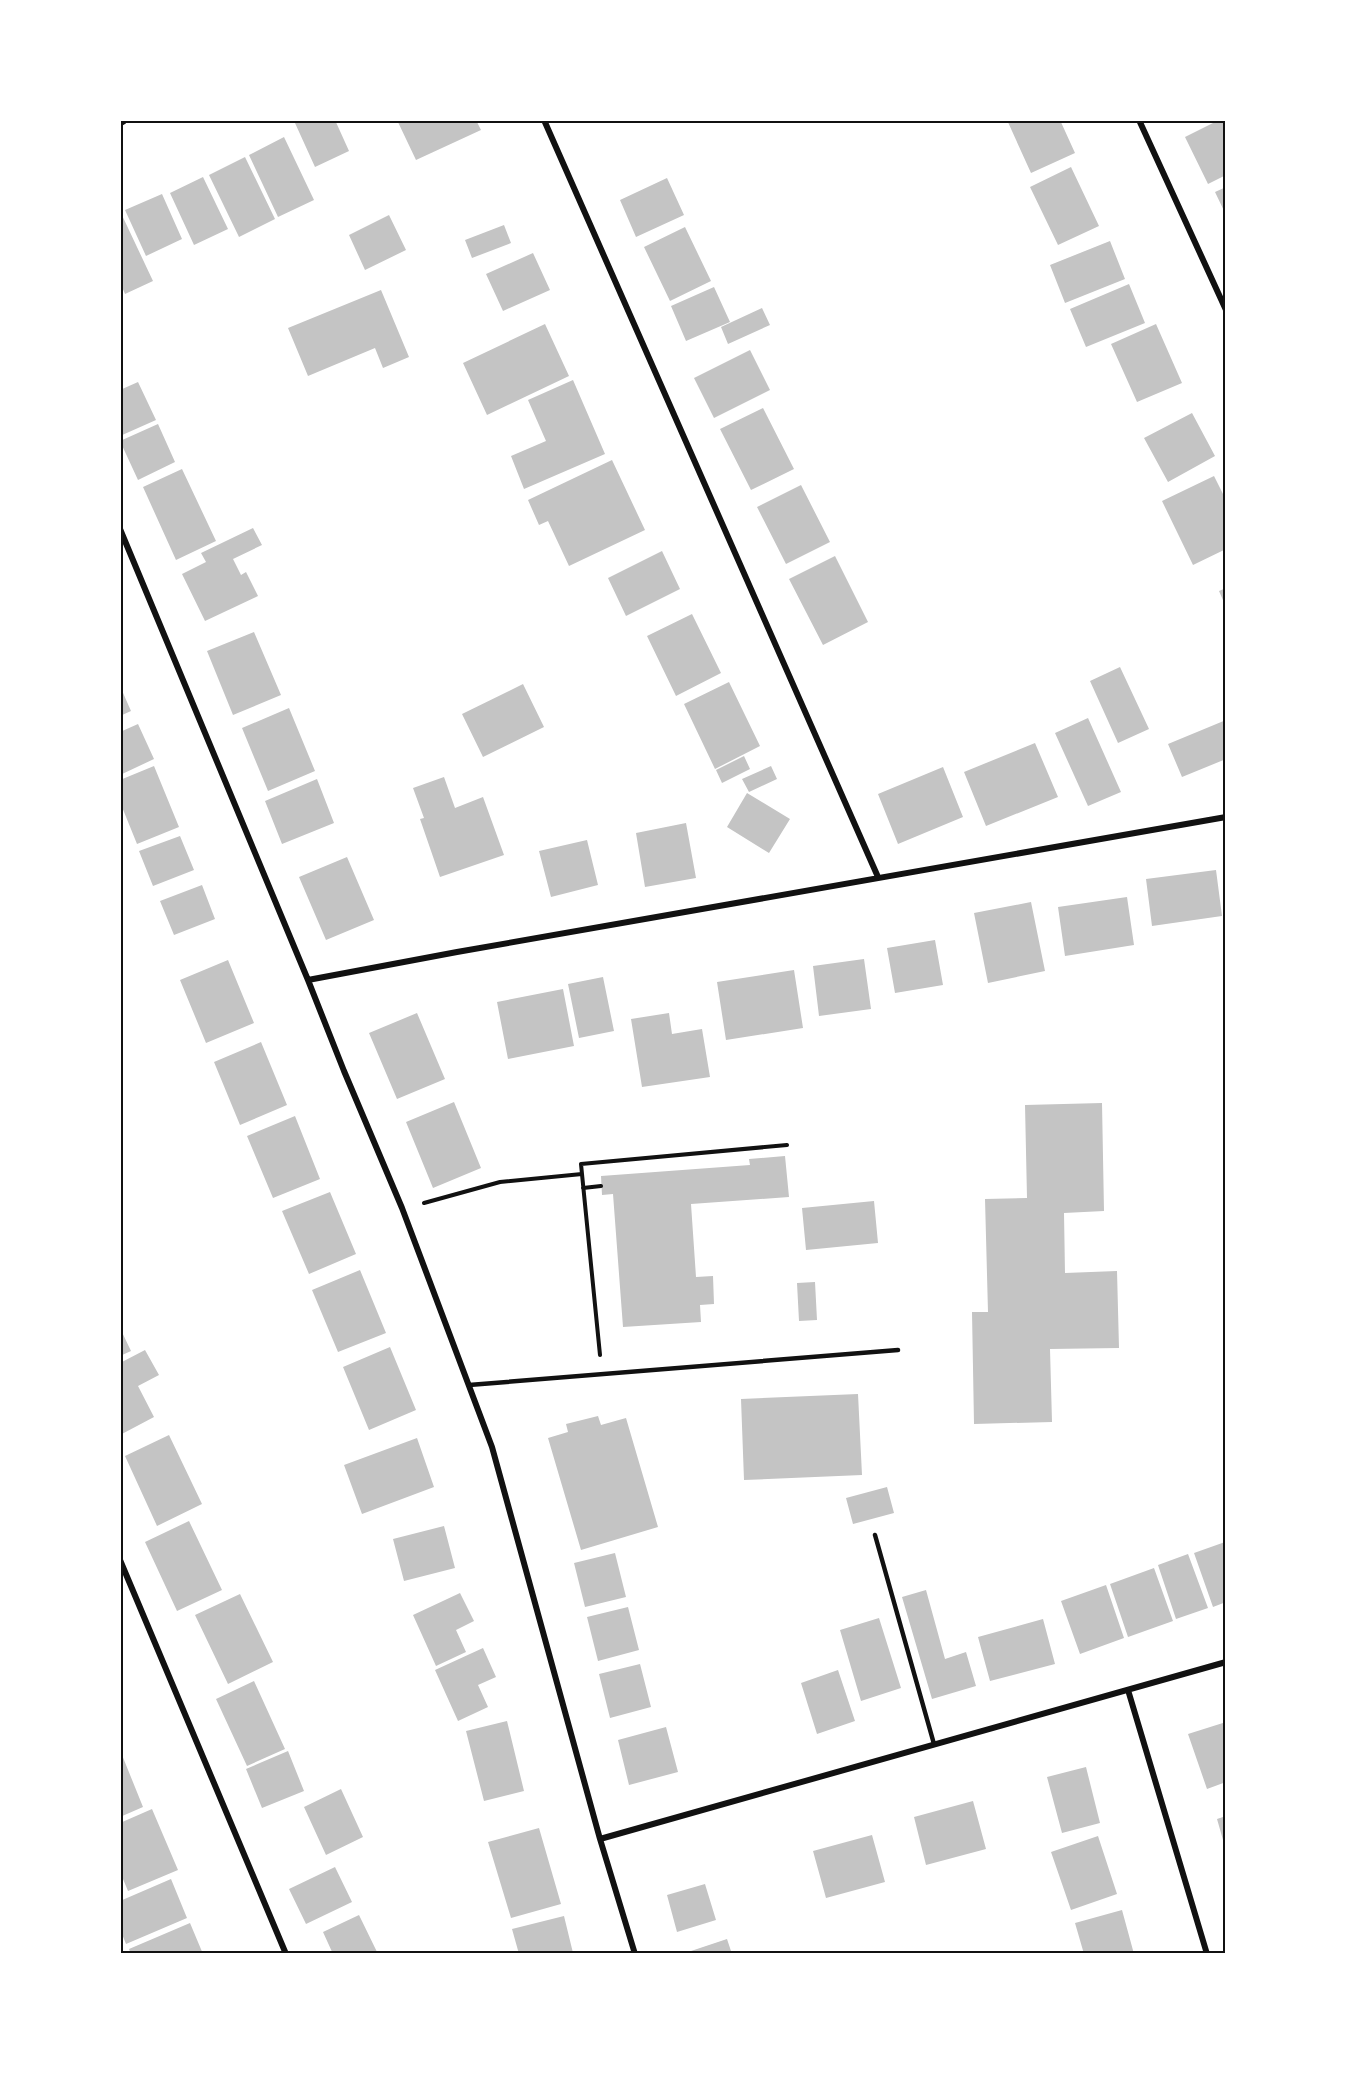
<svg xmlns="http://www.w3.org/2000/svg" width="1346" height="2074" font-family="'Golos Text',sans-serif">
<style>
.building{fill:#c4c4c4}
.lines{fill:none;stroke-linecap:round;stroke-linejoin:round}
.path{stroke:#111;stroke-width:4}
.service{stroke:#111;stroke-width:4.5}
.minor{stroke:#111;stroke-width:6}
.tertiary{stroke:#111;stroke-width:10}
.neatline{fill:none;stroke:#111;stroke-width:2}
</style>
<rect width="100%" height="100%" fill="#fff"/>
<!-- building -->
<path class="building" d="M301,120H335L349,151L315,167L295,123Z
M397,120H476L481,130L416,160Z
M1007,120H1060L1075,153L1031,173Z
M1219,120H1226V175L1208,184L1185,137Z
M284,137L314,200L278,217L249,155Z
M245,157L275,219L239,237L209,175Z
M1071,167L1099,226L1058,245L1030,187Z
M203,177L228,229L194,245L170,193Z
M667,178L684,215L636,237L620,200Z
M1226,187V215L1215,192Z
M162,194L182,239L146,256L125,210Z
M120,211L153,281L125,294L120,282Z
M389,215L406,250L365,270L349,235Z
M504,225L511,243L472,258L465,240Z
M685,227L711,281L670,301L644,247Z
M1110,241L1125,279L1065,303L1050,265Z
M533,253L550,290L503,311L486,274Z
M1129,284L1145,323L1086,347L1070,309Z
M714,287L730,322L686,341L671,306Z
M381,290L409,357L383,368L375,348L308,376L288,328Z
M762,308L770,325L728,344L721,327Z
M545,324L569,376L487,415L463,363Z
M1156,324L1182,383L1137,402L1111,344Z
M750,350L770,390L714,418L694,378Z
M573,380L605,454L524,489L511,456L546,441L528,400Z
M138,382L156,420L120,436V390Z
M763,408L794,469L751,490L720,429Z
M1192,413L1215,456L1168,482L1144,438Z
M158,424L175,462L138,480L120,441Z
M612,460L645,530L569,566L548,521L539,525L528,500Z
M182,469L216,541L176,560L143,487Z
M1214,476L1226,500V549L1193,565L1162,501Z
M801,485L830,542L786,564L757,507Z
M253,528L262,545L233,559L241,575L246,572L258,596L205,621L182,574L206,562L201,553Z
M662,551L680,589L626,616L608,578Z
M835,556L868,622L823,645L789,579Z
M1226,588V607L1219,591Z
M692,614L721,673L676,696L647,636Z
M254,632L281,695L233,715L207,651Z
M1120,667L1149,729L1118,743L1090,681Z
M729,682L760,746L715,769L684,704Z
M523,684L544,727L483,757L462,714Z
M120,686L131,711L120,716Z
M289,708L315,771L268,791L242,728Z
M1088,718L1121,792L1088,806L1055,733Z
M1226,720V759L1182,777L1168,744Z
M138,724L154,759L120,775V732Z
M1035,743L1058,797L986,826L964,772Z
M744,756L750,769L722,783L716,770Z
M154,766L179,827L137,844L120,802V780Z
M771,766L777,779L749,792L742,779Z
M943,767L963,817L898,844L878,794Z
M444,777L455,808L483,797L504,855L440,877L420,819L424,818L413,788Z
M317,779L334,823L282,844L265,801Z
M747,793L790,819L769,853L727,827Z
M686,823L696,878L645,887L636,833Z
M180,836L194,870L153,886L139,851Z
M587,840L598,885L551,897L539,851Z
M347,857L374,920L326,940L299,877Z
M1216,870L1222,916L1152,926L1146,879Z
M202,885L215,919L174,935L160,901Z
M1127,897L1134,945L1065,956L1058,907Z
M1031,902L1045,971L988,983L974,913Z
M935,940L943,985L895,993L887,948Z
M864,959L871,1009L819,1016L813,966Z
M228,960L254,1023L206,1043L180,980Z
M794,970L803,1028L726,1040L717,982Z
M603,977L614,1031L579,1038L568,984Z
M563,989L574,1046L508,1059L497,1002Z
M417,1013L445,1079L397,1099L369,1033Z
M669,1013L672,1034L702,1029L710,1077L642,1087L631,1019Z
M261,1042L287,1105L240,1125L214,1062Z
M454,1102L481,1168L433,1188L406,1122Z
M1102,1103L1104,1211L1064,1213L1065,1273L1117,1271L1119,1348L1050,1349L1052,1422L974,1424L972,1312H988L985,1199L1027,1198L1025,1105Z
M295,1116L320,1179L273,1198L247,1136Z
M785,1156L789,1197L691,1204L696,1277L713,1276L714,1304L700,1305L701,1322L623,1327L613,1194L602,1195L601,1176L750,1165L749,1159Z
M330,1192L356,1254L309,1274L282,1211Z
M874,1201L878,1243L806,1250L802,1208Z
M360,1270L386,1333L338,1352L312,1290Z
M815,1282L817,1320L799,1321L797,1283Z
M120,1328L131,1351L120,1356Z
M390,1347L416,1410L369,1430L343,1367Z
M145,1350L159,1375L138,1386L154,1417L120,1435V1363Z
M858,1394L862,1475L744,1480L741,1399Z
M598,1416L601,1425L626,1418L658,1527L581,1550L548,1438L568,1432L566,1424Z
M169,1435L202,1504L157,1526L125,1456Z
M417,1438L434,1487L362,1514L344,1465Z
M887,1487L894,1513L853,1524L846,1498Z
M189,1521L222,1590L177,1611L145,1542Z
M444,1526L455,1568L404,1581L393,1539Z
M1225,1542L1226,1602L1213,1607L1194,1553Z
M615,1553L626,1597L585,1607L574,1563Z
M1188,1554L1208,1608L1176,1619L1158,1565Z
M1154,1568L1173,1621L1128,1637L1110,1584Z
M1106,1585L1124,1638L1080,1654L1061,1601Z
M926,1590L945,1659L966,1652L976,1686L932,1699L902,1597Z
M460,1593L474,1621L456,1630L466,1652L436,1666L413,1615Z
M240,1594L273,1662L228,1684L195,1615Z
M628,1607L639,1650L598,1661L587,1617Z
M879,1618L901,1688L861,1701L840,1630Z
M1043,1619L1055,1664L990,1681L978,1637Z
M483,1648L496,1677L478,1685L488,1707L458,1721L435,1670Z
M640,1664L651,1707L610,1718L599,1674Z
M838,1670L855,1721L817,1734L801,1683Z
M254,1681L285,1749L247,1766L216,1699Z
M507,1721L524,1791L484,1801L466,1731Z
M1226,1722V1782L1207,1789L1188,1734Z
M666,1727L678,1772L629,1785L618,1740Z
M120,1750L143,1807L120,1817Z
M288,1751L304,1791L262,1808L246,1769Z
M1086,1767L1100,1823L1062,1833L1047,1777Z
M341,1789L363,1837L326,1855L304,1807Z
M973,1801L986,1849L926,1865L914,1817Z
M152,1809L178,1870L128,1891L123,1879L120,1881V1823Z
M1226,1816V1847H1225L1217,1819Z
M539,1828L561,1904L511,1918L488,1842Z
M872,1835L885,1882L826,1898L813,1851Z
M1098,1836L1117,1894L1071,1910L1051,1852Z
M335,1867L352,1902L306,1924L289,1889Z
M171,1879L187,1918L126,1944L120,1929V1901Z
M705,1884L716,1920L677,1932L667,1895Z
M1122,1910L1134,1954H1084L1075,1923Z
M359,1915L378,1954H333L323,1932Z
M564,1916L573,1953L519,1954L512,1929Z
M190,1923L203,1954H131L129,1949Z
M727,1939L732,1954H682Z"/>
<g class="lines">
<!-- path -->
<path class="path" d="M583,1188L601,1186
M424,1203L500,1182L582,1174
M600,1355L581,1164L787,1145"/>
<!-- service -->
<path class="service" d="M469,1385L898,1350
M875,1535L934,1744"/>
<!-- minor -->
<path class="minor" d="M544,120L878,877
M1139,120L1226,310
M120,529L308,980L344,1071L402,1208L492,1447L600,1839L635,1954
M308,980L457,952L1226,817
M120,1560L286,1954
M1128,1690L1207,1954
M600,1839L1226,1662"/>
<!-- tertiary -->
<path class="tertiary" d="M120,121L122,120"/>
</g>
<!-- border -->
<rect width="1346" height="2074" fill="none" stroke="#ffffff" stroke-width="243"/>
<rect x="122" y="122" width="1102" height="1830" class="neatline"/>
</svg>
